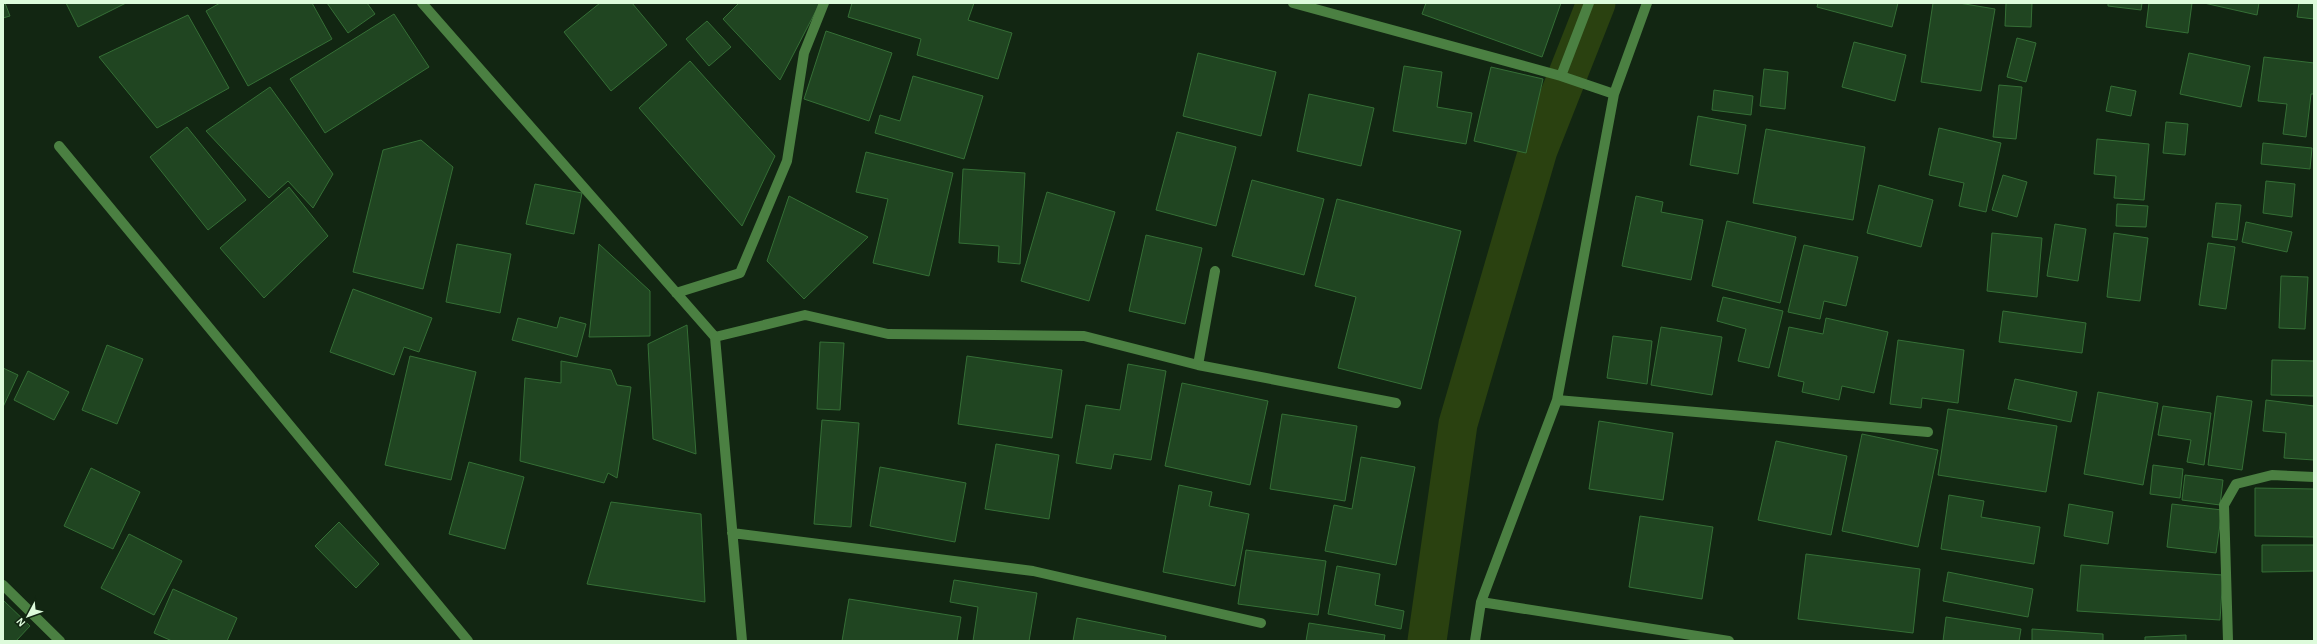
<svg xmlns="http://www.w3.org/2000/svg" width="2317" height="644" font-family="'Alegreya Sans',sans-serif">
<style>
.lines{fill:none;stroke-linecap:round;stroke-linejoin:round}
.canal{stroke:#2a4110;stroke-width:39}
.building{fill:#204521;stroke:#356f36}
.minor{stroke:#4b8042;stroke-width:10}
</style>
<rect width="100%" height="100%" fill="#122612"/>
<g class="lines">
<!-- canal -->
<path class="canal" d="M1427,641L1458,424L1538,150L1596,3"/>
</g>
<!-- building -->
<path class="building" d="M3,3H5L10,16L3,18Z
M66,3H126L78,27Z
M220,3H312L332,39L248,86L206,11Z
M327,3H367L375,14L348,33Z
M600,3H632L667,45L611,91L564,32Z
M739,3H820L780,80L723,19Z
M852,3H974L968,20L1012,33L998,79L917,55L921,39L848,17Z
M1426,3H1561L1542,57L1422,14Z
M1818,3H1898L1892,27L1817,7Z
M1933,3H1959L1995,9L1981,91L1921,82Z
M2006,3H2032L2031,27L2005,26Z
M2108,3H2142L2141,10L2108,6Z
M2149,3H2192L2188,33L2146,27Z
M2204,3H2259L2257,15Z
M2299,3H2314V19L2297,17Z
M394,14L429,67L325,133L290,79Z
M188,15L229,88L157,128L99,57Z
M707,21L731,47L709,66L686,39Z
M826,31L892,53L869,121L804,99Z
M2017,38L2036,43L2026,82L2007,77Z
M1854,42L1906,55L1895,101L1842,87Z
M1198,53L1276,72L1261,136L1183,116Z
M2189,53L2250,66L2241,107L2180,94Z
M2264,57L2314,63V94H2311L2306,137L2283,134L2287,104L2258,101Z
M690,61L775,156L742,226L639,108Z
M1404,66L1442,72L1437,107L1472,113L1466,144L1393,131Z
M1491,67L1543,79L1526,153L1474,141Z
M1764,69L1788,72L1785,109L1760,106Z
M913,76L983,96L964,159L875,133L880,115L900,121Z
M1999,85L2022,87L2016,139L1993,137Z
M2111,86L2136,91L2131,116L2106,111Z
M270,87L333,174L313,208L288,181L269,198L206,131Z
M1714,90L1753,96L1751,115L1712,110Z
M1309,94L1374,108L1361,166L1297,151Z
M1698,116L1746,125L1738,174L1690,165Z
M2166,122L2188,124L2185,155L2163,153Z
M187,127L246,200L208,230L150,157Z
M1939,128L2001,143L1986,212L1959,206L1964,183L1929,175Z
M1766,129L1865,147L1853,220L1753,203Z
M1177,132L1236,147L1216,226L1156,210Z
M2097,139L2149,144L2144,200L2114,198L2116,176L2094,174Z
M421,140L453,167L423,289L353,272L383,150Z
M2263,143L2312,148L2310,169L2261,164Z
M866,152L953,173L929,276L873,263L888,199L856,192Z
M963,169L1025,173L1020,264L998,262L999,246L959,243Z
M2003,175L2027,182L2017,217L1992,210Z
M1252,180L1324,199L1304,275L1232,256Z
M2266,181L2295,184L2292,217L2263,213Z
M535,184L582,193L574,234L526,224Z
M1879,185L1933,200L1921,247L1867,233Z
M289,187L328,236L264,298L220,248Z
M1047,192L1115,212L1089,301L1021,281Z
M789,196L868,237L804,299L767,261Z
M1636,196L1663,202L1661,212L1703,220L1691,280L1622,266Z
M1337,199L1461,231L1421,389L1338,368L1356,297L1315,286Z
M2216,203L2241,205L2237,240L2212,237Z
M2117,204L2148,206L2146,227L2116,226Z
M1727,221L1796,237L1780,303L1712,286Z
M2246,222L2292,232L2287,252L2242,242Z
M2055,224L2086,229L2078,281L2047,276Z
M1992,233L2042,238L2037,297L1987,291Z
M2114,233L2148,238L2140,301L2107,297Z
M1146,235L1202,248L1185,324L1129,311Z
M2208,243L2235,247L2226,309L2199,305Z
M457,244L511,254L500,313L446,302Z
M599,244L650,291V336L589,337Z
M1804,245L1858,257L1846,306L1824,301L1820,319L1788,312Z
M2281,276L2308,277L2305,329L2279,328Z
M353,289L432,318L419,352L404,347L394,375L330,352Z
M1723,297L1783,311L1769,368L1738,361L1746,329L1717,321Z
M2003,311L2086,323L2082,353L1999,342Z
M560,317L586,324L577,357L512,340L518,318L557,328Z
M1826,318L1888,332L1874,393L1842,386L1839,400L1802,392L1804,382L1778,376L1789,327L1823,334Z
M687,325L696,454L653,439L648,344Z
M1661,327L1722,337L1712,395L1651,385Z
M1613,336L1652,341L1647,384L1607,378Z
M1898,340L1964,350L1958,403L1922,398L1921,408L1890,404Z
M820,342L844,343L840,410L817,409Z
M107,345L143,359L117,424L82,410Z
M410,356L476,372L451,480L385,465Z
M967,356L1062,370L1052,438L958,424Z
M2272,360L2314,361V396L2271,395Z
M561,361L611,370L617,385L631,387L617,478L608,473L604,483L520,461L525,378L561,383Z
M1128,364L1166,371L1151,460L1114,454L1111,469L1076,463L1086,405L1120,410Z
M3,368L18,375L3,407Z
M28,371L69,392L54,420L14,400Z
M2015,379L2077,392L2071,422L2008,409Z
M1182,383L1268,401L1250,485L1165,466Z
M2098,392L2158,403L2143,485L2084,474Z
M2217,396L2252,401L2242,470L2208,465Z
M2266,400L2314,406V460L2284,458L2286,433L2263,431Z
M2163,406L2211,413L2204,465L2187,462L2191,440L2158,435Z
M1948,409L2057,426L2046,492L1938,475Z
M1282,414L1357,426L1345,501L1270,489Z
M822,420L859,423L851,527L814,524Z
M1599,421L1673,433L1663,500L1589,489Z
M1862,434L1938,450L1918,547L1842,531Z
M1776,441L1847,456L1831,535L1758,520Z
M996,444L1059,455L1049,519L985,509Z
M1361,457L1415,467L1396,565L1325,551L1334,505L1352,509Z
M469,462L524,477L505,549L449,534Z
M2153,465L2183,469L2180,498L2150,494Z
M880,467L966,483L955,542L870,526Z
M91,468L140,492L113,549L64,526Z
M2185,475L2223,480L2220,505L2182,500Z
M1179,485L1212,492L1209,506L1249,514L1235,586L1163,572Z
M2255,488L2314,489V537L2255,536Z
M1949,495L1984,501L1981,517L2040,527L2034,564L1941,549Z
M611,502L701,514L705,602L587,584Z
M2069,504L2113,512L2108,544L2064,536Z
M2172,504L2222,510L2216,553L2167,547Z
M1640,516L1713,527L1702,599L1629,587Z
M339,522L379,564L356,588L315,546Z
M129,534L182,561L154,615L101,588Z
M2262,545H2314V571L2262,572Z
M1246,550L1326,561L1318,615L1238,604Z
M1806,554L1920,569L1913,633L1798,619Z
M2081,565L2223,575L2220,620L2077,611Z
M1337,566L1380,574L1375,605L1404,611L1401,629L1328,614Z
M1948,572L2033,589L2028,617L1943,601Z
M954,580L1037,593L1029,641H973L978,607L950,602Z
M173,589L237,618L227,641H172L154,633Z
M849,599L961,617L957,641H842Z
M3,600L30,626L16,641H3Z
M1946,617L2021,629L2019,641H1943Z
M1077,618L1166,636L1165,641H1073Z
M1309,623L1385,635L1384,641H1306Z
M2032,629L2103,634V641H2032Z
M2186,635V641H2145V637Z"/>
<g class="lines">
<!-- minor -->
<path class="minor" d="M422,3L715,337L742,641
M1293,3L1561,76L1614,94
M1561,76L1589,3
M59,146L468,641
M676,293L740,273L787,161L804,53L824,3
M715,337L805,315L888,334L1084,336L1198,365L1396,403
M1198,365L1215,271
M1557,400L1928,432
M732,533L1033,571L1261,623
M3,585L60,641
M1481,602L1729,641
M1475,641L1481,602L1557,400L1614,94L1647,3
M2228,641L2224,505L2236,484L2272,475L2314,477"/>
</g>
<!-- border -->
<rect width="2317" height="644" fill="none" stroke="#ddfbdb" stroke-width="8"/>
<!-- north arrow -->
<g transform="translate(28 616) rotate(229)" stroke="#122612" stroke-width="3" paint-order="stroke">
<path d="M0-3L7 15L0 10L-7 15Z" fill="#ddfbdb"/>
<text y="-6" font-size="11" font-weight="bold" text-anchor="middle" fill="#ddfbdb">N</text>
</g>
</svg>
